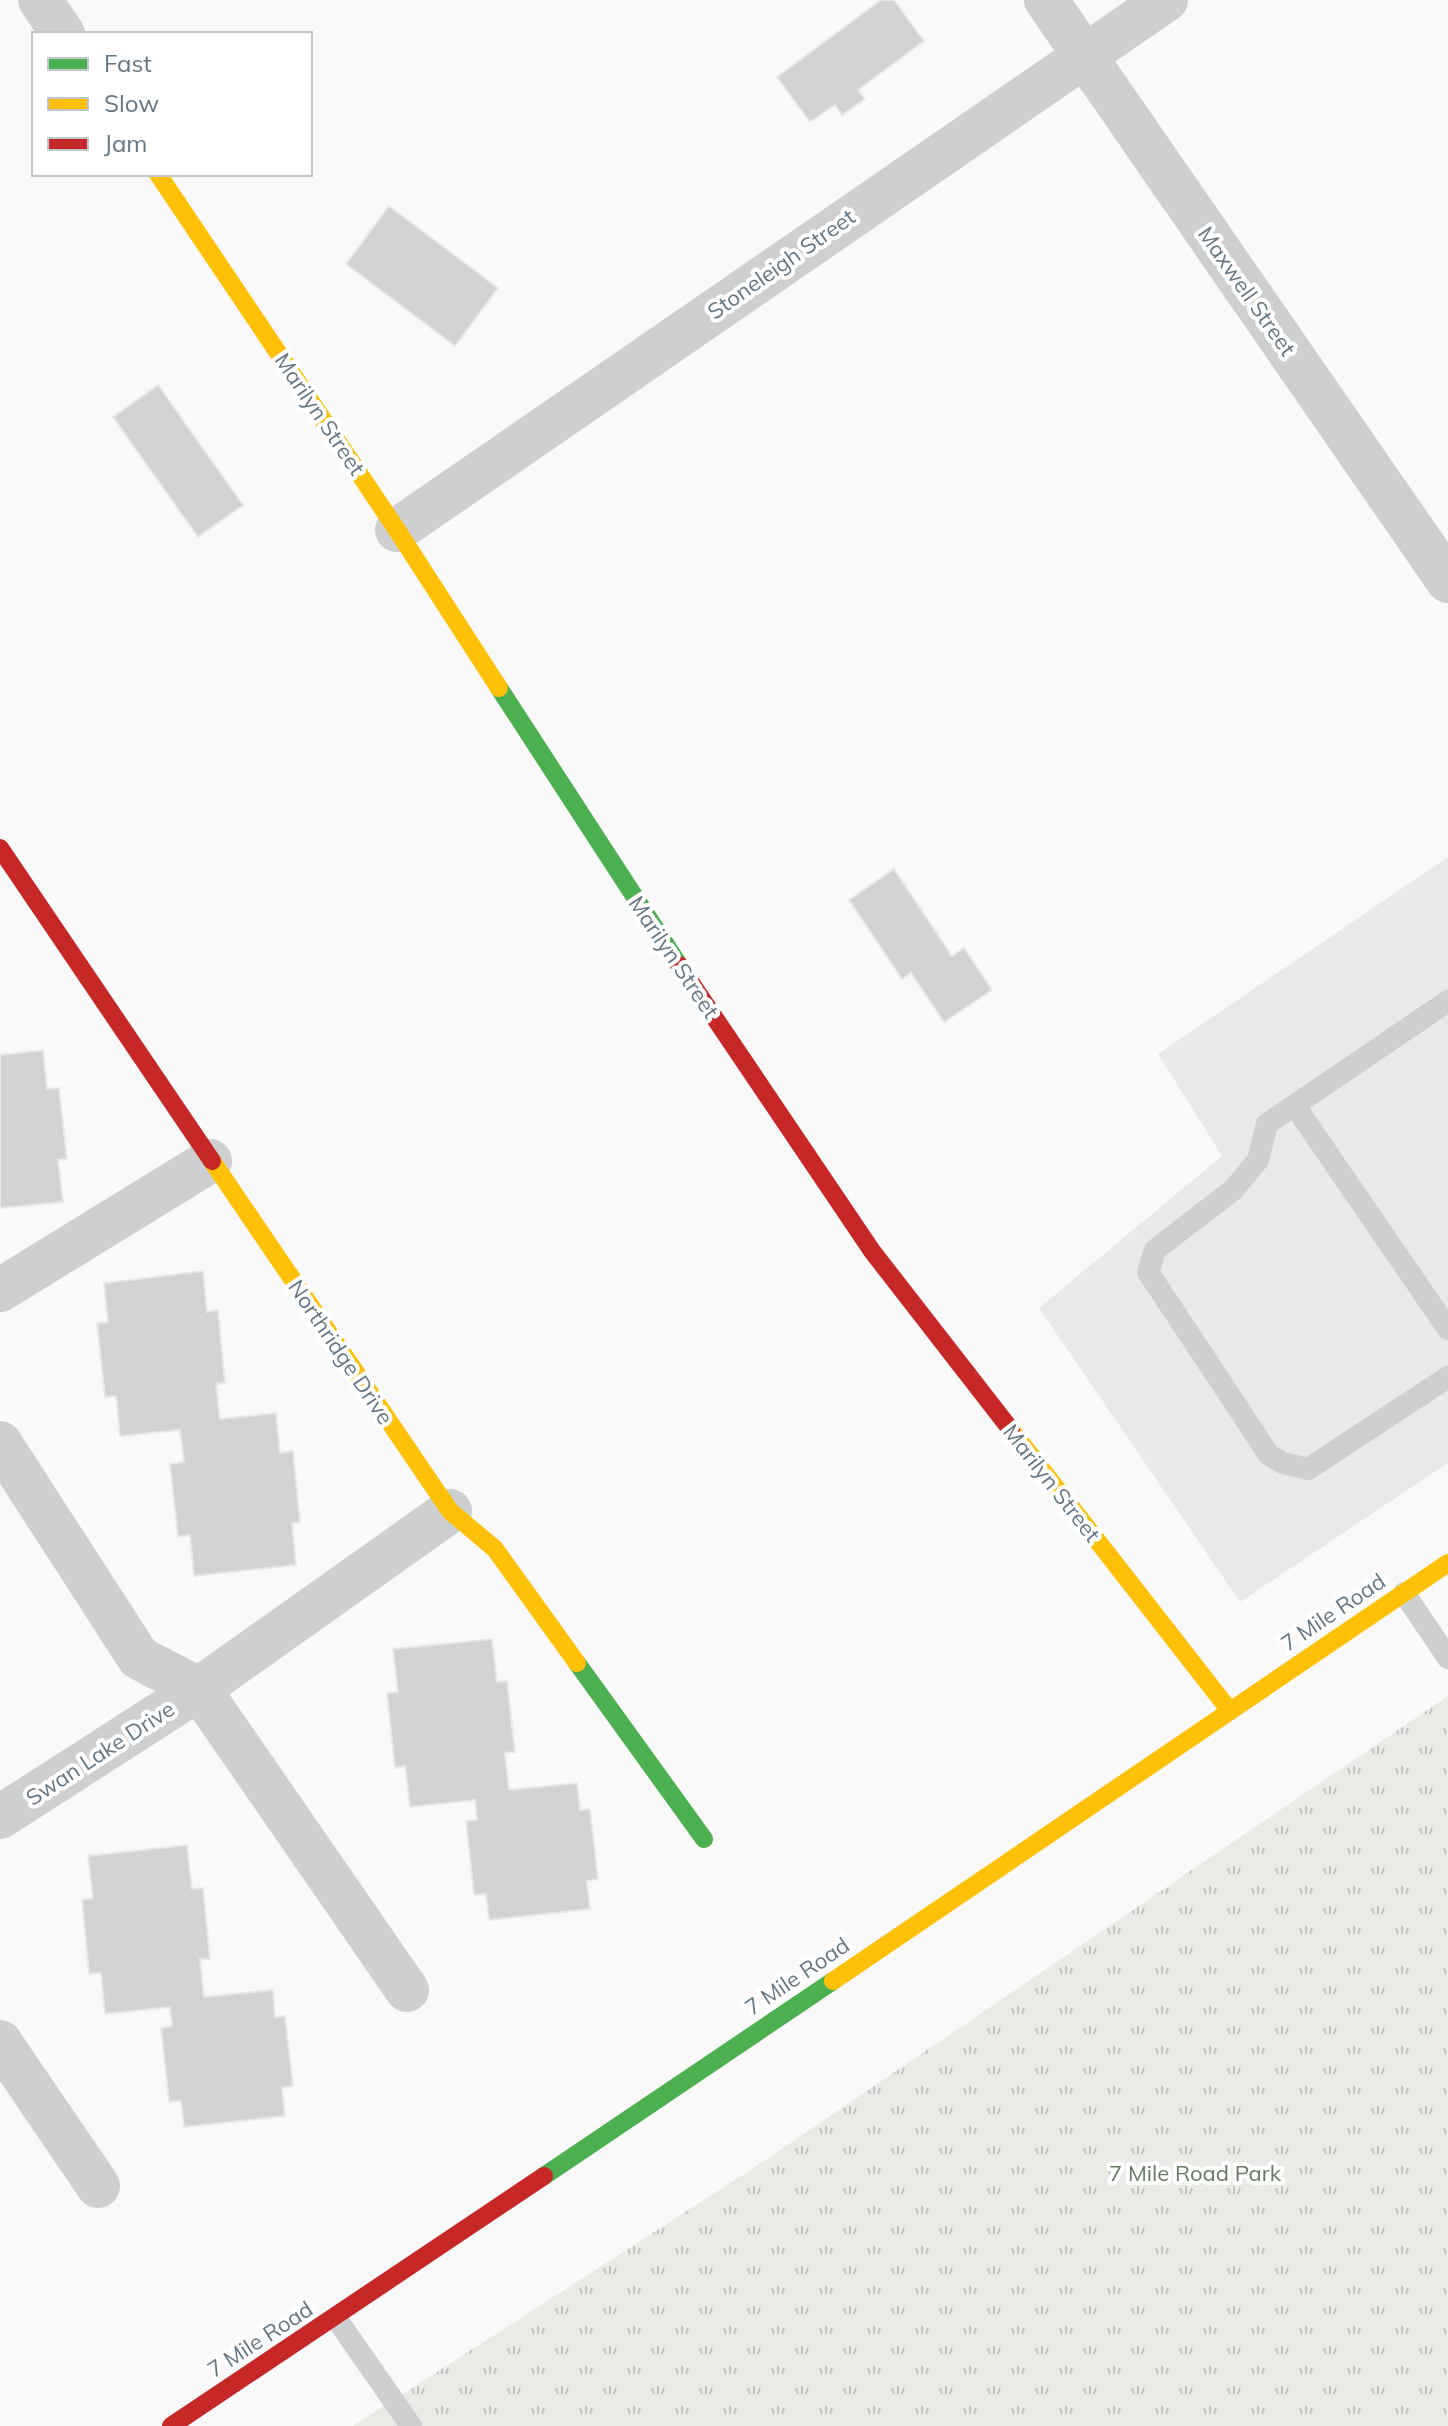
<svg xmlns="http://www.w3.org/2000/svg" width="1448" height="2426" font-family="Mulish,sans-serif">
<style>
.built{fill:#e8e9e9}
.park{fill:url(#park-tufts)}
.building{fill:#d0d2d3;stroke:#e8e8e8;stroke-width:2}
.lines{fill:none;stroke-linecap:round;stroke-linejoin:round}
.lane{stroke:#cecfd0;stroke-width:22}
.street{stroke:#cecfd0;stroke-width:44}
.fast{stroke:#4caf50;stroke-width:18}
.slow{stroke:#ffc107;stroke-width:18}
.jam{stroke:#c62828;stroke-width:18}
.labels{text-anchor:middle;stroke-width:8;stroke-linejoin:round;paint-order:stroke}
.street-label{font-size:22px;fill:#657683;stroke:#fff}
.park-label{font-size:22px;fill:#687a64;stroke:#fff}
</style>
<defs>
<pattern id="park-tufts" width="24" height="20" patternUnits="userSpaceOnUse" patternTransform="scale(2)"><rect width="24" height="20" fill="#e8ebe6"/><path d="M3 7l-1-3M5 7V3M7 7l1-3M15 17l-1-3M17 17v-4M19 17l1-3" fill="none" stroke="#c0c3c0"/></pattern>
</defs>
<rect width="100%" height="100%" fill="#f9f9f9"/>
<!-- built -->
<path class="built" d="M1448,857V1463L1240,1602L1039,1308L1222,1156L1158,1054Z"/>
<!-- park -->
<path class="park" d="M1448,1696V2426H353L749,2171Z"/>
<!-- building -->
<path class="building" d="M881,0H894L924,41L858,90L865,99L842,115L835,105L810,122L777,77Z
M389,206L498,288L455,346L346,264Z
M158,385L243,505L198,537L113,417Z
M894,869L952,956L964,948L992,990L944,1022L911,973L902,979L849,900Z
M43,1050L47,1089L59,1088L67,1159L58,1160L63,1202L0,1208V1055Z
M203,1271L207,1312L218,1310L225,1383L216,1384L220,1419L276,1413L280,1453L293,1451L300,1522L292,1523L296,1565L194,1576L190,1535L178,1537L170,1464L184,1462L180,1430L120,1436L116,1396L105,1397L97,1323L108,1322L104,1283Z
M492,1639L497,1682L507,1681L515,1752L505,1753L509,1790L577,1783L580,1810L590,1809L598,1879L587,1881L590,1909L489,1920L486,1894L474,1895L466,1821L477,1820L475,1800L410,1807L405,1766L395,1768L387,1693L398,1692L393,1649Z
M187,1845L192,1889L203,1888L210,1959H200L204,1997L273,1990L275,2017L285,2016L293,2086L282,2088L285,2116L184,2127L181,2101L169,2102L161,2028L172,2026L170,2007L105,2014L101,1973L89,1974L82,1900L93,1898L88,1856Z"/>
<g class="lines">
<!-- lane -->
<path class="lane" d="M1448,1001L1267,1124L1258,1160L1233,1190L1155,1250L1148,1272L1269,1455L1283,1463L1308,1469L1448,1377
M1295,1106L1448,1329
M1404,1593L1448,1658
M336,2318L411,2426"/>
<!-- street -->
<path class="street" d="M40,0L63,34
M1046,0L1448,581
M397,530L1166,0
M0,1290L210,1161
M0,1443L139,1658L199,1689L407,1990
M0,1817L199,1689L450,1511
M0,2042L98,2186"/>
<!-- fast -->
<path class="fast" d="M499,688L679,965
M577,1663L704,1839
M544,2176L833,1981"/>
<!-- slow -->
<path class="slow" d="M158,174L397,530L499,688
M212,1161L450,1511L495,1549L577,1663
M1011,1430L1230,1711
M833,1981L1448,1563"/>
<!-- jam -->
<path class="jam" d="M0,848L212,1161
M679,965L872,1251L1011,1430
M171,2426L544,2176"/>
</g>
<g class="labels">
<!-- street labels -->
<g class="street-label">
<text transform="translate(781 264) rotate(-35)" y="8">Stoneleigh Street</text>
<text transform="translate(1247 291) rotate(55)" y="8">Maxwell Street</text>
<text transform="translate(320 414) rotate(56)" y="8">Marilyn Street</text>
<text transform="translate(674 957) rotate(56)" y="8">Marilyn Street</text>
<text transform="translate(341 1352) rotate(56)" y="8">Northridge Drive</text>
<text transform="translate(1052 1483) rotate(52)" y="8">Marilyn Street</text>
<text transform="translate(1333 1612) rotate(-34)" y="8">7 Mile Road</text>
<text transform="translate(100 1753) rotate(-33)" y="8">Swan Lake Drive</text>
<text transform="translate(797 1976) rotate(-34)" y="8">7 Mile Road</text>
<text transform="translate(260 2339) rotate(-33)" y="8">7 Mile Road</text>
</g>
<!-- park labels -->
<g class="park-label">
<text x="1195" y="2181">7 Mile Road Park</text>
</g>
</g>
<!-- legend -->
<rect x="32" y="32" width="280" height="144" fill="#ffffff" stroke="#c1c8cd" stroke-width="2"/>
<rect x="48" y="58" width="40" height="12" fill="#4caf50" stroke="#c1c8cd" stroke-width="2"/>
<text x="104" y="72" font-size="24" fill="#657683">Fast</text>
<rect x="48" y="98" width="40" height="12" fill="#ffc107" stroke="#c1c8cd" stroke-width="2"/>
<text x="104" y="112" font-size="24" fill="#657683">Slow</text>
<rect x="48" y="138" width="40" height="12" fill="#c62828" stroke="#c1c8cd" stroke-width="2"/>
<text x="104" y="152" font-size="24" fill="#657683">Jam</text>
</svg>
